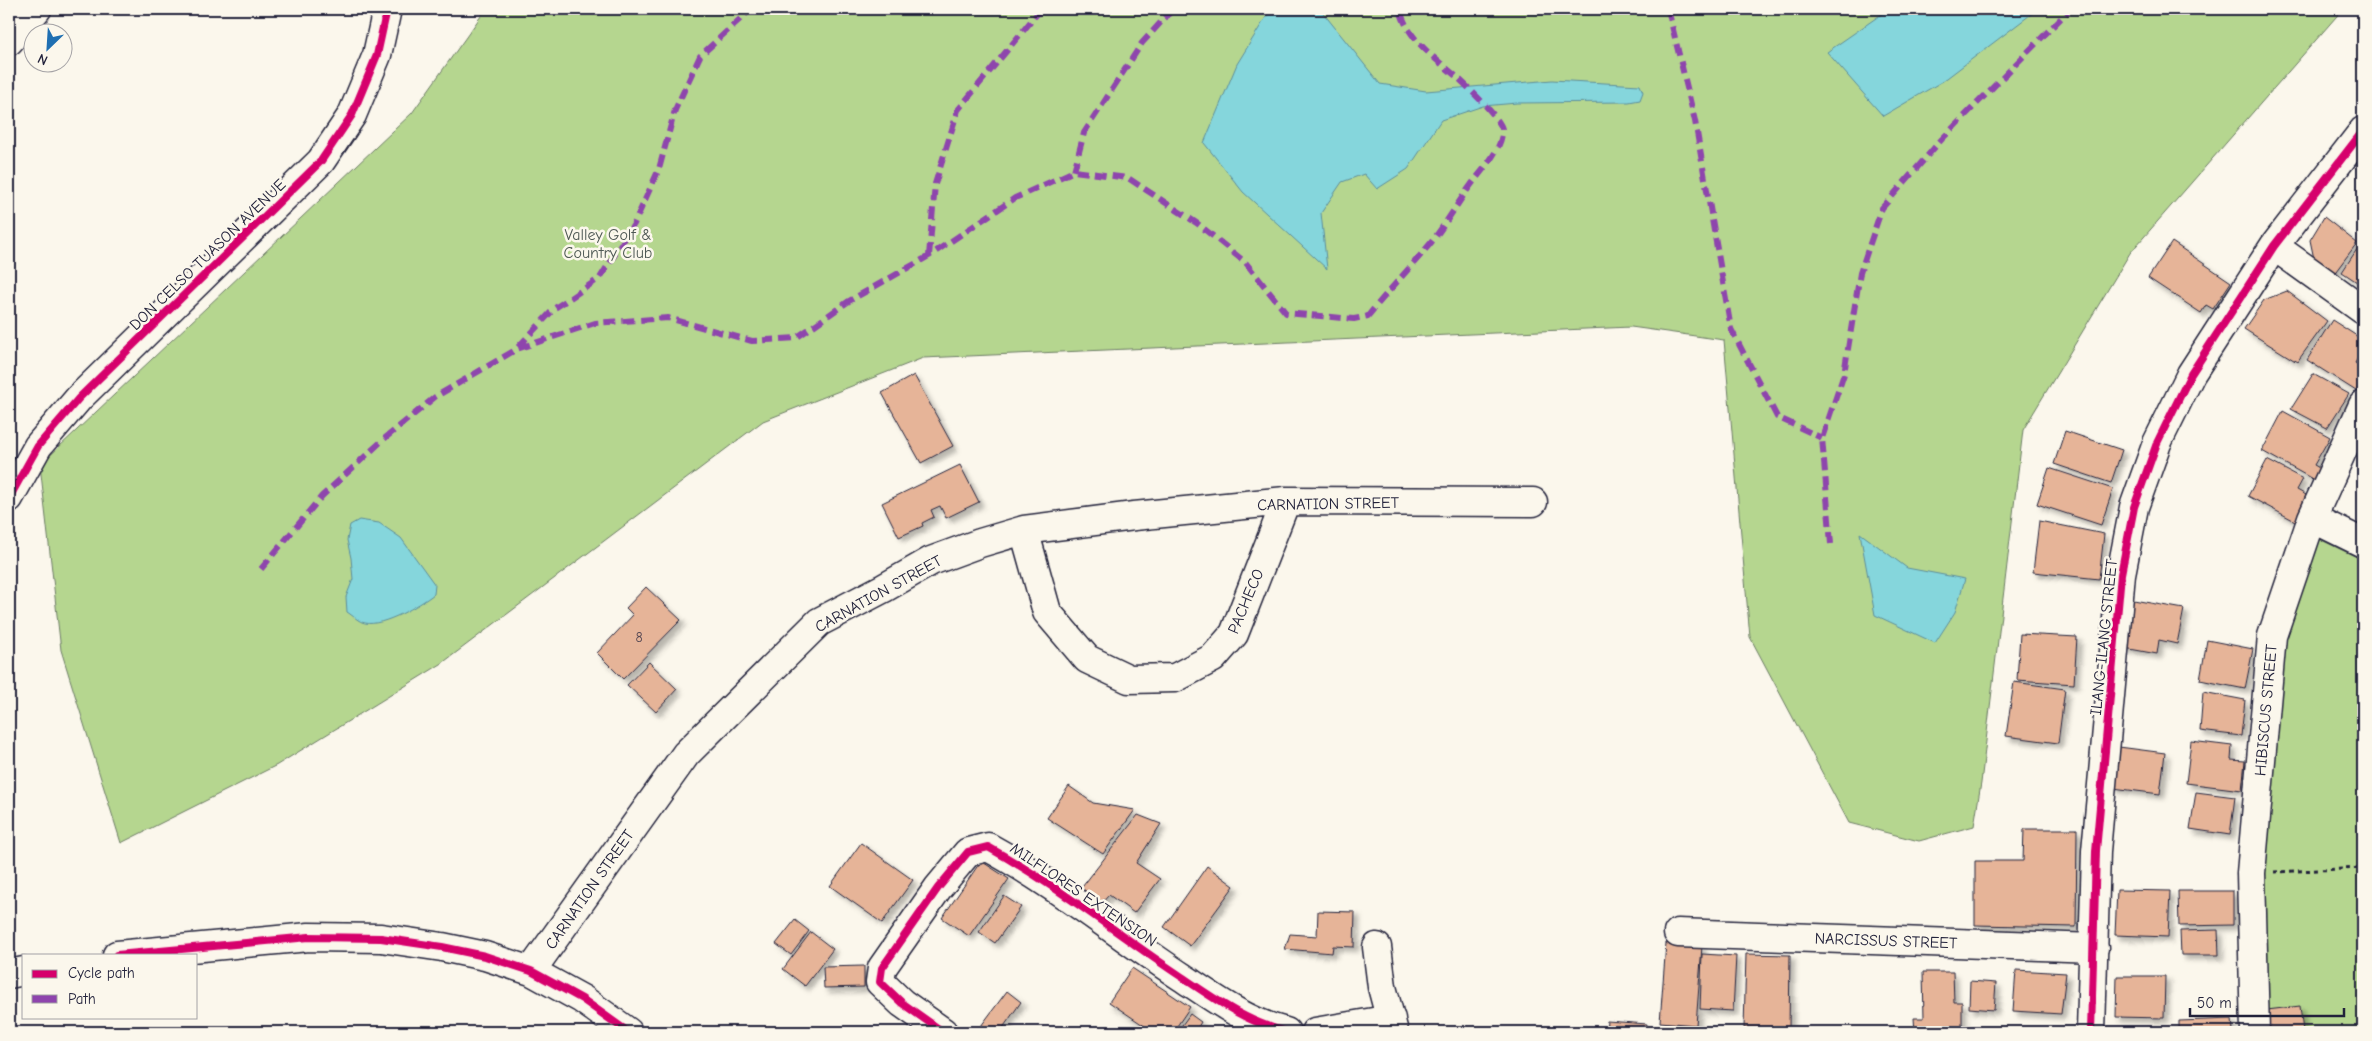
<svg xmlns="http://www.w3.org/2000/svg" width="2372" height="1041" font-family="'Comic Neue',sans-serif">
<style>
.green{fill:#b5d68f;stroke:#6c7c65}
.water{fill:#85d6dc;stroke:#5d8e9c}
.building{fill:#e6b498;stroke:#22223b;filter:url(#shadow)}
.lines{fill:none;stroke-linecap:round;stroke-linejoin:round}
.minor-casing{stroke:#22223b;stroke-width:31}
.path{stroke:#22223b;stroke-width:3;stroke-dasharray:4 4;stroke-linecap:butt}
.minor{stroke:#fbf7ec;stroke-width:28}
.quiet{stroke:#8e44ad;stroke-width:6;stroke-dasharray:12 6;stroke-linecap:butt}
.cycleway-casing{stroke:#fbf7ec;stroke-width:11}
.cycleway{stroke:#d6006c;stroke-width:8}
.labels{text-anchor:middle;stroke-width:5;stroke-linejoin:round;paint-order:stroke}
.number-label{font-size:14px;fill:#534652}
.park-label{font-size:16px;fill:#4e5854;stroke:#fbf7ec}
.street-label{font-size:16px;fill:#22223b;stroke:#fbf7ec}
</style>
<defs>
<filter id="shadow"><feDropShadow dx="4.5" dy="4.5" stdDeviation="2.5" flood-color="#0004"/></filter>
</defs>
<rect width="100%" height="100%" fill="#fbf7ec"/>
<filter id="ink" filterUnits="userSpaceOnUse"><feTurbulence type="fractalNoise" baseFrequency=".02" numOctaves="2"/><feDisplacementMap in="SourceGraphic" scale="10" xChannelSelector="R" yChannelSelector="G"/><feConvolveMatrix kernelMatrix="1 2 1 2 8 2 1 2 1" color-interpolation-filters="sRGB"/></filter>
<g filter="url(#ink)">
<!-- green -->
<path class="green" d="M486,9H2343L2130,253L2023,430L1981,783L1974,826L1919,841L1849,823L1750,637L1724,340L1631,327L923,358L763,421L441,664L277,765L121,843L61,650L40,465L412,113Z
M2317,538L2363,560V1032H2267L2263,882L2285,637Z"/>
<!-- water -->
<path class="water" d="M1271,9H1320L1380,84L1426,91L1552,80L1640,85L1643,92L1640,100L1629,102L1517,103L1483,106L1441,120L1408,169L1377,189L1364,174L1342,182L1321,213L1327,269L1243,192L1204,143L1237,64Z
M1889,9H2038L1943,81L1883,116L1827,52Z
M359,520L379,523L401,538L435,585L434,594C420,605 383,627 365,623C359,622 352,615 347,612L346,597L353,579L351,558L347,540L350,525Z
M1860,533L1907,568L1965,579L1955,612L1935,643L1875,615Z"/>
<!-- building -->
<path class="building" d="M2324,217L2357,243L2333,275L2314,259L2310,240Z
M2363,240V286L2342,272Z
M2172,242L2231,282L2213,309L2206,305L2201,313L2148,278Z
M2287,291L2327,321L2297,362L2244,329L2264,300Z
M2332,320L2363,340V349L2355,363L2363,368V380L2356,391L2307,360Z
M2313,374L2349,394L2327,428L2291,409Z
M914,375L953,446L921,463L882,393Z
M2283,411L2330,437L2314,465L2323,470L2316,481L2262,451Z
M2065,431L2122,450L2111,483L2054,464Z
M2267,460L2303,479L2297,490L2308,496L2295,521L2248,496Z
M960,465L979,502L946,518L940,506L931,510L934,517L922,523L923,526L899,537L882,503Z
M2049,468L2113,489L2101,525L2037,504Z
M2039,521L2104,534L2099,579L2033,572Z
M646,587L681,620L623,679L597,653L633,615L626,608Z
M2128,599L2184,609L2177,644L2159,640L2157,654L2119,647Z
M2020,634L2077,637L2074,684L2017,680Z
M2207,640L2253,649L2245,689L2200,680Z
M649,662L677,689L656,712L627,685Z
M2014,682L2065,689L2058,743L2006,736Z
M2203,692L2245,700L2241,736L2200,731Z
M2191,741L2232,746L2231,760L2245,761L2242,790L2186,783Z
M2119,747L2165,753L2160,794L2113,788Z
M1069,786L1093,803L1135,810L1103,854L1047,818Z
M2196,792L2235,797L2230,835L2190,829Z
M1138,815L1161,824L1136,863L1160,879L1134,913L1109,895L1098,907L1079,891Z
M2024,829H2077L2076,927L1975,925V861H2023Z
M861,843L913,880L882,923L830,886Z
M981,861L1009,879L969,936L942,918Z
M1207,866L1234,886L1190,946L1164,927Z
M2117,890L2170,891L2168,937L2115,935Z
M2178,891H2233V925L2179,926Z
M1004,896L1021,907L995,943L979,932Z
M1318,911L1355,912L1354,947L1333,946L1332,953L1285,949L1290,934L1317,936Z
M795,920L809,931L791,955L776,944Z
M2218,930L2219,955H2181L2180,931Z
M811,932L833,949L805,986L783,969Z
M1666,943L1702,946L1696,1025L1660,1022Z
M1702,954L1736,956L1733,1011L1700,1009Z
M1746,954L1790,955L1789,1029L1744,1028Z
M864,966V987L824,988L823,967Z
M1132,968L1190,1007L1173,1032H1146L1149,1029L1109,1002Z
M2016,970L2066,973L2061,1014L2013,1011Z
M1923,972H1953L1954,1002H1962V1032H1915L1914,1018H1924Z
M2117,976H2165L2164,1018L2116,1017Z
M1970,981L1996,983L1994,1010L1969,1008Z
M1007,991L1021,1002L1000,1032H989L981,1026Z
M2300,1006L2303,1032H2269L2267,1010Z
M1190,1014L1201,1022L1198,1027L1204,1032H1177Z
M2232,1019L2233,1032H2179V1021Z
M1607,1021L1647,1024L1646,1032H1606Z
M1662,1029L1695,1030L1694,1032H1662Z"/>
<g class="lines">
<defs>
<path id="minor" d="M9,41L37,9
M2274,246L2363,310
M9,498L38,446L79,398L321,161L352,115L377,55L387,9
M2312,518L2363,543
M1024,530L1047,612L1087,659L1129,679L1175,678L1213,658L1234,634L1286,501
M1678,933L2094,948
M1377,947L1382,987L1394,1032
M117,955L309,937L381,938L442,947L485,956L531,971L582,999L628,1032
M531,971L686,754L819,622L884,588L931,561L980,543L1024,530L1134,516L1286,501L1533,502
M9,974L24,971
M943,1032L902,1003L880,982L882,968L938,888L968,852L988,847C1057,885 1117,934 1182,977C1215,999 1246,1022 1286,1032
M1315,1032L1391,1019
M2091,1032L2096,851L2121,574L2134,507L2157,443L2191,374L2274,246L2363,131
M2255,1032L2251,873L2272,636L2312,518L2363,405"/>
</defs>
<!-- minor casing -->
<use href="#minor" class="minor-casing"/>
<!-- path -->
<path class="path" d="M2274,872L2363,868"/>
<!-- minor -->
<use href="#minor" class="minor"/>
<!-- quiet -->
<path class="quiet" d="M1668,9L1695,121L1731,329L1777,417L1822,438
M1074,171L1084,133L1142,43L1173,9
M929,256L935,184L958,110L1041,9
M518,347L555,308L600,278L634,224L659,169L675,110L700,56L751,9
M1831,544L1822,438L1844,374L1860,273L1882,208L1942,139L2070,9
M261,569L322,496L384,439L435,397L517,349L595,323L668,318L752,341L796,338L849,301L929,256L1015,198L1074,171L1128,178L1198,224L1246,263L1286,313L1354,319L1368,316C1388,291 1410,268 1430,244C1445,225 1457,204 1471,185C1481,171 1504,148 1502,129C1500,118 1466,85 1457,77C1435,58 1407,39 1400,9"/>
<defs>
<path id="cycleway" d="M9,498L38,446L79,398L321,161L352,115L377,55L387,9
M117,955L309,937L381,938L442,947L485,956L531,971L582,999L628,1032
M943,1032L902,1003L880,982L882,968L938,888L968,852L988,847C1057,885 1117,934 1182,977C1215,999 1246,1022 1286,1032
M2091,1032L2096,851L2121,574L2134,507L2157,443L2191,374L2274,246L2363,131"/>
</defs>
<!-- cycleway casing -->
<use href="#cycleway" class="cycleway-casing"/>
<!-- cycleway -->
<use href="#cycleway" class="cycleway"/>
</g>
</g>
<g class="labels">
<!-- number labels -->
<g class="number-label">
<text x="639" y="642">8</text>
</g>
<!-- park labels -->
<g class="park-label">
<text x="608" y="240">Valley Golf &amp;<tspan x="608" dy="18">Country Club</tspan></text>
</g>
<!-- street labels -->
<g class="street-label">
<text transform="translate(207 254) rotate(-44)" y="6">DON CELSO TUASON AVENUE</text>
<text transform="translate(1328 503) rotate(-1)" y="6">CARNATION STREET</text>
<text transform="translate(878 593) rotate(-29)" y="6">CARNATION STREET</text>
<text transform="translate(1245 601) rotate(-67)" y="6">PACHECO</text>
<text transform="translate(2103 637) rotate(-84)" y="6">ILANG-ILANG STREET</text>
<text transform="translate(2265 710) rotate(-85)" y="6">HIBISCUS STREET</text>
<text transform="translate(589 889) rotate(-55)" y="6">CARNATION STREET</text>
<text transform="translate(1084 894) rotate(34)" y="6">MILFLORES EXTENSION</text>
<text transform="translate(1886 940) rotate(2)" y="6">NARCISSUS STREET</text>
</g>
</g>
<!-- margin -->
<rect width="2372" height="1041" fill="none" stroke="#fbf7ec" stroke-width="30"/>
<rect x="15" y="15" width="2342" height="1011" fill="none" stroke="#22223b" stroke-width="2" filter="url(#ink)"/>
<!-- legend -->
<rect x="22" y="954" width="175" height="65" fill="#fbf7ec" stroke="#a4a2a5"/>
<rect x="32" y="970" width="25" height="8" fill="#d6006c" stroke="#a4a2a5"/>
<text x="68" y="978" font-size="15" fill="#22223b">Cycle path</text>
<rect x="32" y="995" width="25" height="8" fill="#8e44ad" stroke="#a4a2a5"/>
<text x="68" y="1004" font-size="15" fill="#22223b">Path</text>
<!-- north arrow -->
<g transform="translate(48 48) rotate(205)"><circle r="24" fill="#fbf7ec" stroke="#a4a2a5"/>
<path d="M0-4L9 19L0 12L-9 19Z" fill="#1f6fb2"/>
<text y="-8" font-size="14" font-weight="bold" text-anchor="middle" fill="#22223b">N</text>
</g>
<!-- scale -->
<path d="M2190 1008v8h154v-8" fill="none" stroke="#22223b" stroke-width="2.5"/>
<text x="2197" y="1008" font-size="15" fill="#22223b" stroke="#fbf7ec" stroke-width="4" paint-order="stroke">50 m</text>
</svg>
